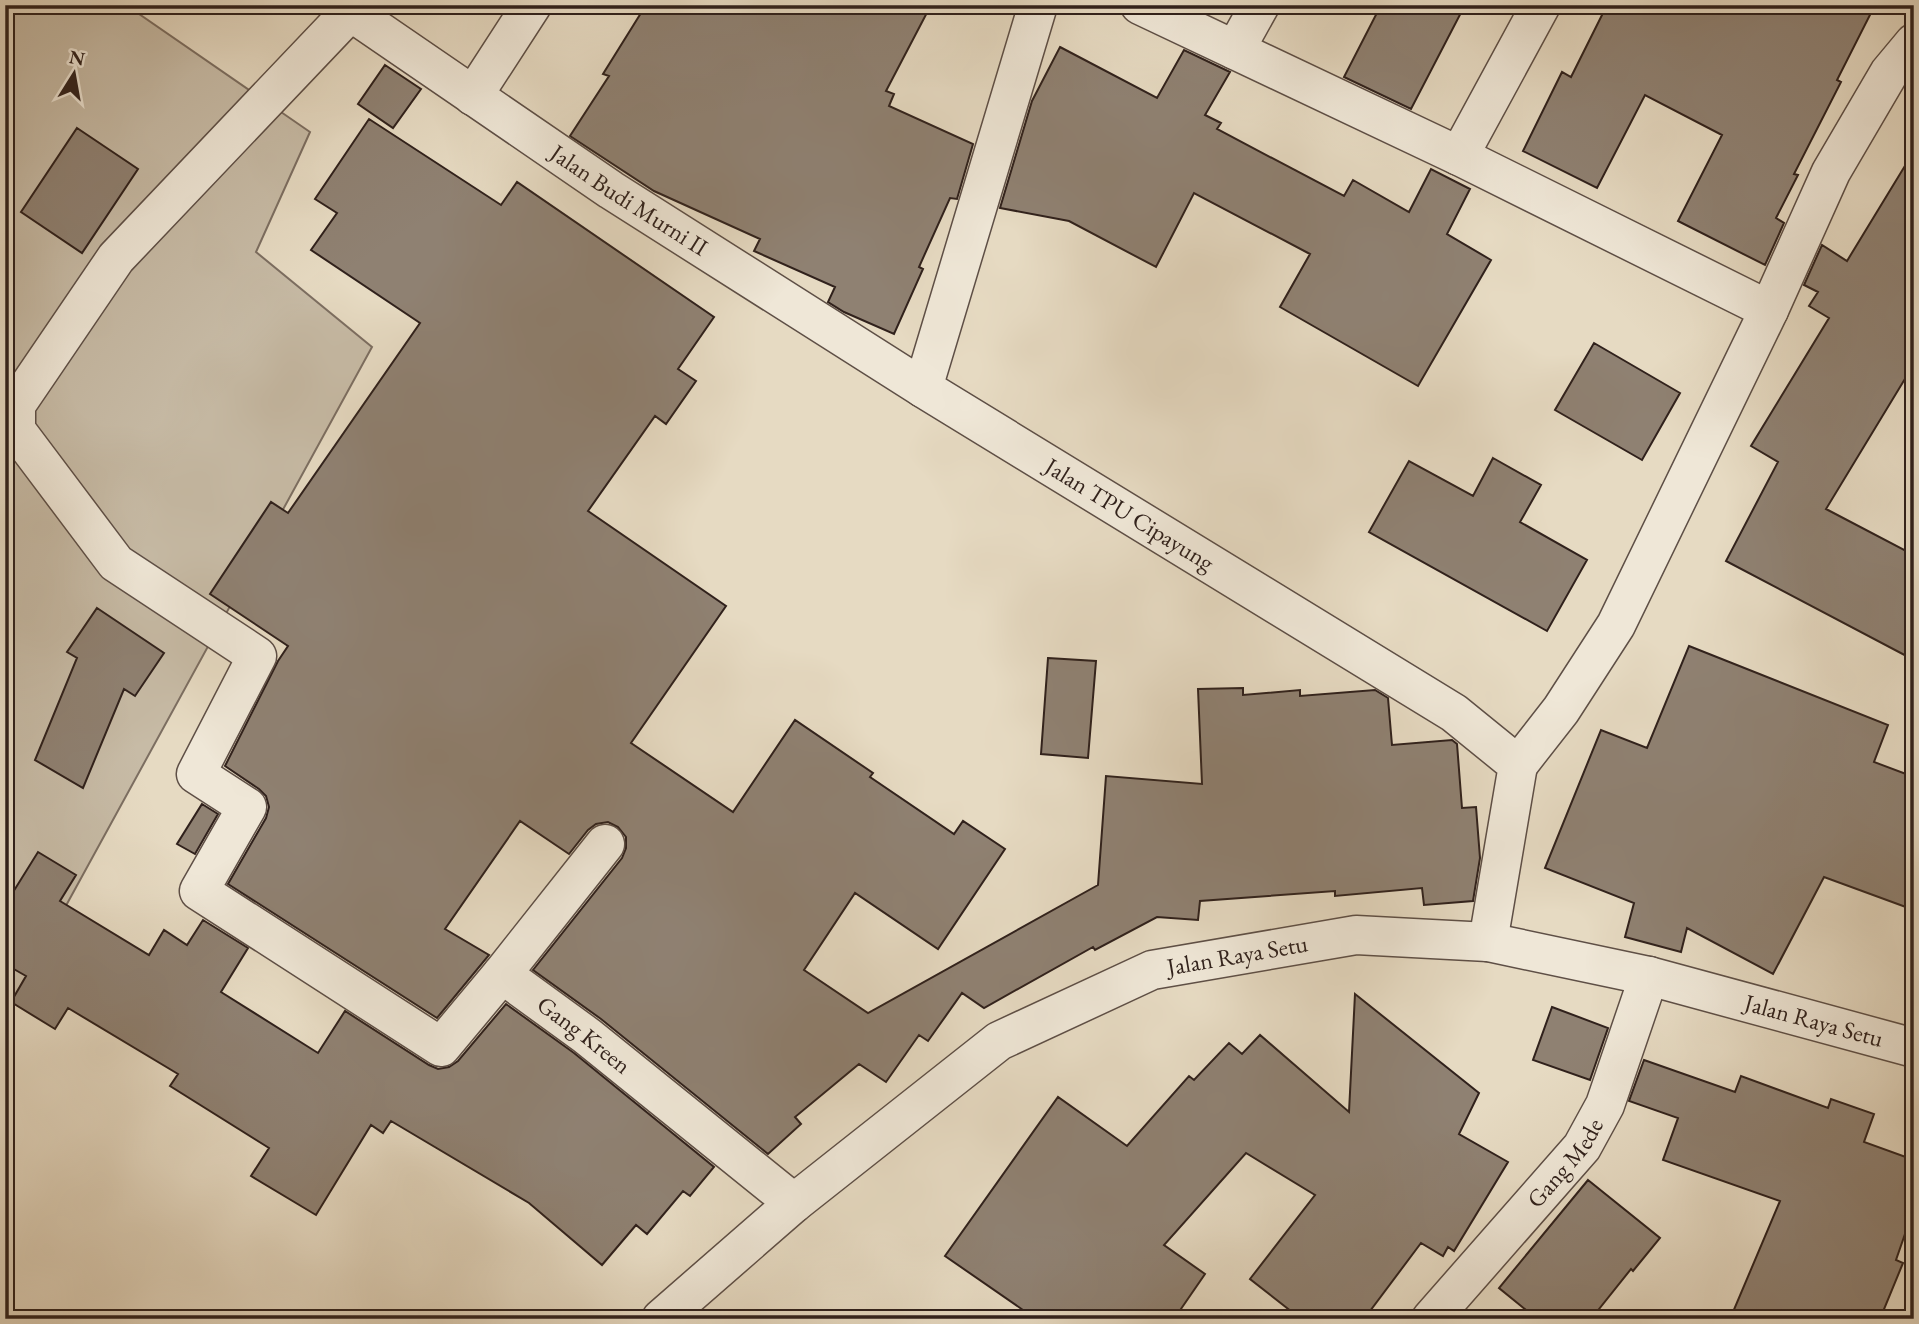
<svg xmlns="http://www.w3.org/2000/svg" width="1919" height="1324" font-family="'EB Garamond',serif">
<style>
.green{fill:#c7bba6;stroke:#7c6e61;stroke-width:2}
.building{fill:#8f8172;stroke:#30211c;stroke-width:2}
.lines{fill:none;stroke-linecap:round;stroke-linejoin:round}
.minor-casing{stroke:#5e4f46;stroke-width:41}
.minor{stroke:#efe7d7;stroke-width:38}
.labels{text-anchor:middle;stroke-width:5;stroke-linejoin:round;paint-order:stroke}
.street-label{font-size:24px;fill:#30211c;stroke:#efe7d7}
</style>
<rect width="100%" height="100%" fill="#e6dac2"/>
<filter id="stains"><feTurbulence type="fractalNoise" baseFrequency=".00286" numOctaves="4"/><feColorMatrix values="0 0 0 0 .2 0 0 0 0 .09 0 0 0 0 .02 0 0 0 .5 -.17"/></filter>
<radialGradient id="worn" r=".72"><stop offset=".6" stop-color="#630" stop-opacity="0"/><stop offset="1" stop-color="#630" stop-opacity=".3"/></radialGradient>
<!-- green -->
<path class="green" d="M5,5H126L310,132L256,252L372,347L5,1017Z"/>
<!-- building -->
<path class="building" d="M646,5H931L886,91L894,94L889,106L973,144L957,199L950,198L919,267L923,269L894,334L844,312L828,302L835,287L754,251L760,239L654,191L570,136L609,76L603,74Z
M1381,5H1465L1411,109L1344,77Z
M1607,5H1875L1837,80L1841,82L1794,174L1798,175L1776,218L1784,223L1765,265L1678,221L1722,135L1645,95L1597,188L1523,151L1562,72L1571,77Z
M1060,47L1157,98L1184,50L1230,72L1205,115L1221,123L1217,129L1344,196L1353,180L1409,212L1431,169L1470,189L1447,234L1491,260L1418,386L1280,307L1310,254L1194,193L1156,267L1069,221L1000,208L1032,101Z
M385,65L421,89L393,128L358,104Z
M369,119L501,205L517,182L714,317L678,369L696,381L666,424L655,416L588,511L726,606L631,743L733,812L795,720L873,773L870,777L954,834L963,821L1005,849L938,949L855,893L804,970L868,1013L1098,885L1106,776L1202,784L1198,689L1243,688V695L1300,690V696L1375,690L1388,698L1392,745L1452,740L1457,744L1462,808L1476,807L1480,858L1473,901L1424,905L1422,888L1335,896V891L1200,901L1198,920L1157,917L1095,950L1093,947L984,1008L962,993L928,1041L919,1035L886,1082L859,1064L795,1117L801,1124L768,1154L601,1019L533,970L622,858L626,848V837L618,827L608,822L596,824L588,830L569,854L520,821L445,929L489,955L437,1018L228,884L266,818L269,807L266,796L259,789L225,766L278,661L288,646L210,594L271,502L288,513L420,323L311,250L337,213L315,199Z
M77,128L138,169L82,253L21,212Z
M1914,151V364L1826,509L1914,555V660L1726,561L1778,462L1751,446L1829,318L1809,306L1818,292L1804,285L1822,245L1847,261Z
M1594,343L1680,393L1642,460L1555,410Z
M1493,458L1541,485L1520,522L1587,560L1547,631L1369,532L1409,461L1473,496Z
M97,608L164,653L135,696L124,689L83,788L35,760L77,658L67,652Z
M1689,646L1888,725L1874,762L1914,777V910L1824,877L1773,974L1687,928L1681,952L1625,937L1634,903L1545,868L1601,730L1647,748Z
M1048,658L1096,661L1088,758L1041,754Z
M202,804L218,814L195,854L177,844Z
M38,852L76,875L60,901L149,955L164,930L187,945L203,920L248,948L221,992L318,1053L345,1011L429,1065L438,1069L449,1067L458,1061L506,1004L574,1053L714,1167L690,1196L683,1191L647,1234L636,1225L602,1265L529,1203L391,1121L383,1133L371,1125L316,1215L251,1176L269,1148L170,1086L178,1074L68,1008L55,1029L11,1002L26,976L5,964V905Z
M1355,994L1479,1093L1459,1134L1508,1162L1454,1251L1448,1247L1443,1256L1421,1243L1364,1319H1301L1250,1279L1315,1195L1246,1153L1164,1245L1205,1274L1174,1319H1036L945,1256L1058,1097L1127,1146L1189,1076L1194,1080L1229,1043L1242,1054L1260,1035L1349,1112Z
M1552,1007L1608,1028L1590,1080L1533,1060Z
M1644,1060L1735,1092L1741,1076L1828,1108L1831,1099L1874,1114L1864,1142L1914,1160V1208L1896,1260L1903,1263L1880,1319H1730L1780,1201L1663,1160L1678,1118L1629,1101Z
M1588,1180L1660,1238L1633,1271L1631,1269L1591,1319H1537L1499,1288Z"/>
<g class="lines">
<defs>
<g id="minor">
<path id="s1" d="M341,5L611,190L923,388"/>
<path id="s2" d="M1038,5L923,388L1454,713L1518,765L1488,942"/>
<path d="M1140,5L1459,156"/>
<path d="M1541,5L1459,156L1769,310"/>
<path d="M350,12L116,258L16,405V430L116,563L257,656L196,774L247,807L199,891L441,1047L502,974"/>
<path d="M1235,50L1260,5"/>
<path d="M473,96L532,5"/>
<path d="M1518,765L1561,710L1616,625L1769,310L1831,172L1889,73L1914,43"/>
<path id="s3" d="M605,844L502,974L587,1036L794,1203"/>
<path id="s4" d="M661,1319L794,1203L999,1041L1152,970L1356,935L1488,942L1649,976L1914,1048"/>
<path id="s5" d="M1431,1319L1582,1147L1605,1105L1649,976"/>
</g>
</defs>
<!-- minor casing -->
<use href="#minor" class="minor-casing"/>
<!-- minor -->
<use href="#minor" class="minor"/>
</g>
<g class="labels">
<!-- street labels -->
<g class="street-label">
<text dy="8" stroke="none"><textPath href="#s1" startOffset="348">Jalan Budi Murni II</textPath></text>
<text dy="8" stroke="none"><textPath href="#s2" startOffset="642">Jalan TPU Cipayung</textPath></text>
<text dy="8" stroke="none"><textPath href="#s4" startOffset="693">Jalan Raya Setu</textPath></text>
<text dy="8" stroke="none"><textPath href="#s4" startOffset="1281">Jalan Raya Setu</textPath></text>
<text dy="8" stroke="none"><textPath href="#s3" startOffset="268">Gang Kreen</textPath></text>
<text dy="8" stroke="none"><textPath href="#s5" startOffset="206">Gang Mede</textPath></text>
</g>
</g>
<!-- margin -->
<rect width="1919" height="1324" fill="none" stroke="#e6dac2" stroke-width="28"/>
<rect x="7" y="7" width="1905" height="1310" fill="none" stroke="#30211c" stroke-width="3.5"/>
<rect x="14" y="14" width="1891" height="1296" fill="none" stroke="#30211c" stroke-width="2"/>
<!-- north arrow -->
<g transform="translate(74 74) rotate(11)" stroke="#efe7d7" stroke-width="5" paint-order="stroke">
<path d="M0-5L12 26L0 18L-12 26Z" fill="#30211c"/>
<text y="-10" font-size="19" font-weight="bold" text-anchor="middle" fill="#30211c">N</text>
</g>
<rect width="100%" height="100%" filter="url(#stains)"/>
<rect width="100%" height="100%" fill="url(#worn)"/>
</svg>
